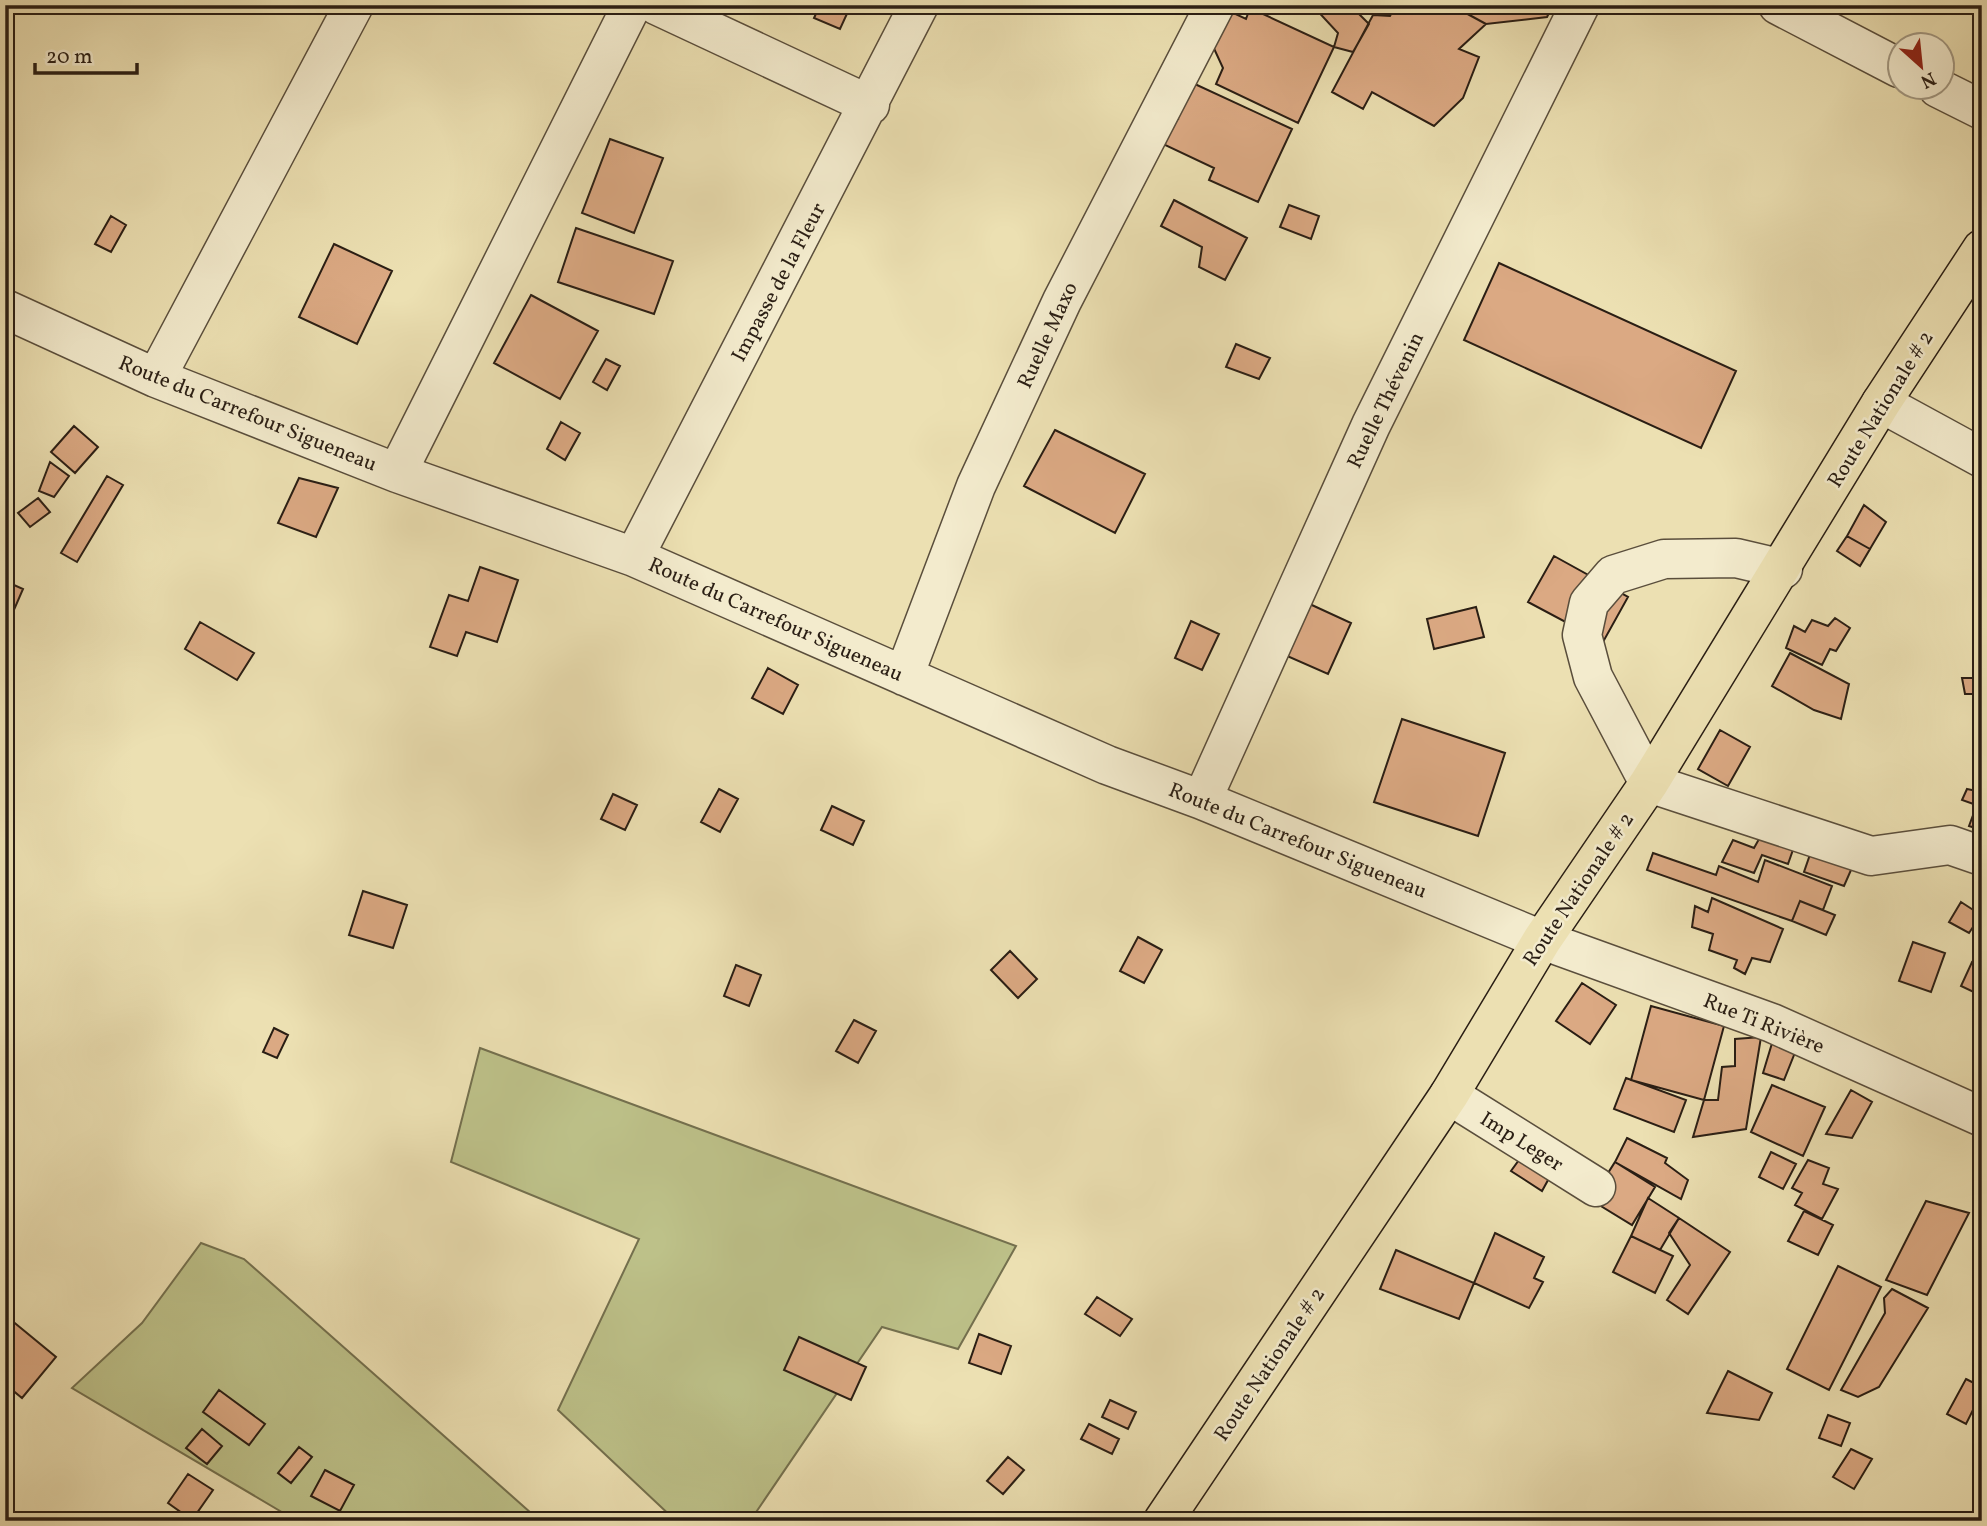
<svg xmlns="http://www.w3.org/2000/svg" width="1987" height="1526" font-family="Vollkorn,serif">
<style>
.green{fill:#bdc189;stroke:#74704e;stroke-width:2}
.building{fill:#dba983;stroke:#2a1e14;stroke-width:2}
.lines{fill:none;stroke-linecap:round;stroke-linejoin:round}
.minor-casing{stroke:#5a4e3c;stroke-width:41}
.major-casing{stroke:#2a1e14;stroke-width:41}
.minor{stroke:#f3ebcd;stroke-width:38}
.major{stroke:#ece0b2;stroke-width:38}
.labels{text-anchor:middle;stroke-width:5;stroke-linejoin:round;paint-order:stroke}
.street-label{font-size:21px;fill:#2a1e14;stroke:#f3ebcd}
</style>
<rect width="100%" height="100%" fill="#ece0b2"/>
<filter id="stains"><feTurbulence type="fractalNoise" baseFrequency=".00286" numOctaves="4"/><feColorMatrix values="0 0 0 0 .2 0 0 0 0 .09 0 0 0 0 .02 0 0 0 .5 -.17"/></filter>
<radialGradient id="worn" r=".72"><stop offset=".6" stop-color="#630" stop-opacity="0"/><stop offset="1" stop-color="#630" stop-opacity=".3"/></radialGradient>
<!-- green -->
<path class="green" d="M480,1048L1016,1246L958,1349L882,1327L750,1521H676L558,1410L639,1239L451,1162Z
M201,1243L244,1259L540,1521H297L72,1388L142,1323Z"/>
<!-- building -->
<path class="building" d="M820,5H851L840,29L814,18Z
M1312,5H1350L1369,24L1353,52L1334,47L1338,33Z
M1396,5H1451L1486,24L1459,49L1479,57L1463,98L1434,126L1372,92L1363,109L1332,92L1373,15L1390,16Z
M1451,5H1553L1547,17L1486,24Z
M1250,8L1334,47L1298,123L1216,84L1223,68L1211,42L1227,10L1246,19Z
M1184,79L1292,129L1258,202L1209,180L1214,168L1165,145L1167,126L1178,119L1171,108Z
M610,139L663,158L634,233L582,213Z
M1174,200L1247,238L1225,280L1199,267L1202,247L1161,226Z
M1289,205L1319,216L1311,239L1280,227Z
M111,216L126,225L111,252L95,244Z
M576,228L673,261L654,314L558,282Z
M334,244L392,271L357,344L299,317Z
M1499,263L1736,371L1701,448L1464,340Z
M531,295L598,331L560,399L494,363Z
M1236,344L1270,358L1259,379L1226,367Z
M606,359L620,366L607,390L593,382Z
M561,422L580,433L565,460L547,449Z
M74,426L98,447L75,473L51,452Z
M1055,430L1145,474L1115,533L1024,486Z
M50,462L69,476L54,497L39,491Z
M107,476L123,485L77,562L61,553Z
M299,478L338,488L316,537L278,523Z
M38,498L50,512L30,527L18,513Z
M1864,505L1886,522L1870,549L1847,536Z
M1847,536L1870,549L1860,566L1837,551Z
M1554,556L1628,597L1603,642L1528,602Z
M480,567L518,580L497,642L466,632L457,656L430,647L449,595L468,601Z
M5,581L23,589L7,626L5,625Z
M1301,600L1351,623L1328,674L1278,652Z
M1476,607L1484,637L1434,649L1427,619Z
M1835,618L1850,628L1836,651L1830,649L1822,665L1786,648L1794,626L1805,632L1812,620L1828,626Z
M1191,621L1219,634L1202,670L1175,658Z
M200,622L254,653L237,680L185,649Z
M1790,653L1849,684L1841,719L1814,710L1772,686Z
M768,668L798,685L783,714L752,698Z
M1962,678H1982V694H1965Z
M1402,719L1505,753L1478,836L1374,802Z
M1720,730L1750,747L1728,786L1698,769Z
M719,789L738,799L720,832L701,822Z
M1967,789L1982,792V807L1962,800Z
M613,794L637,805L625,830L601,819Z
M832,806L864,821L853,845L821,830Z
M1976,807L1982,808V830L1969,826Z
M1763,832L1795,844L1788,864L1762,855L1754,873L1722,862L1733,840L1754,848Z
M1815,840L1858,854L1844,886L1804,872Z
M1653,853L1716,875L1719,866L1758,882L1765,860L1832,886L1823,910L1800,901L1792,921L1647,870Z
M363,891L407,905L393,948L349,935Z
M1712,898L1783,929L1770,962L1752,958L1745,974L1734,968L1737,960L1709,950L1713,934L1692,927L1695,906L1708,912Z
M1800,901L1835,915L1826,935L1792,921Z
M1961,902L1981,915L1969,933L1949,922Z
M1138,937L1162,950L1144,983L1120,971Z
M1913,942L1945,953L1931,992L1899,981Z
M1010,951L1037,979L1018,998L991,970Z
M1972,962L1982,967V996L1961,986Z
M736,965L761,975L749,1006L724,996Z
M1582,983L1616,1005L1590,1044L1556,1021Z
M1651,1006L1724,1026L1704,1100L1631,1080Z
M854,1020L876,1031L858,1063L836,1051Z
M274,1028L288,1035L277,1058L263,1052Z
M1761,1037L1746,1129L1693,1137L1704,1100H1718L1722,1067L1735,1066V1039Z
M1773,1040L1798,1045L1784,1080L1763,1073Z
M1626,1078L1686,1100L1674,1132L1614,1109Z
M1772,1085L1825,1107L1803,1156L1751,1132Z
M1851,1090L1872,1102L1852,1138L1826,1134Z
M1627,1138L1667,1158L1665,1163L1688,1180L1681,1199L1615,1162Z
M1771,1152L1796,1164L1783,1189L1759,1177Z
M1524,1153L1553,1171L1542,1191L1511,1171Z
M1808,1160L1829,1168L1823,1184L1838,1189L1822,1219L1795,1205L1802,1193L1792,1188Z
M1615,1162L1655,1187L1632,1225L1591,1200Z
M1648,1198L1679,1218L1660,1250L1631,1236Z
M1926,1201L1969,1213L1927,1295L1886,1280Z
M1804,1211L1833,1225L1818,1255L1788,1241Z
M1679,1218L1730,1252L1688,1314L1667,1300L1690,1265L1669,1233Z
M1495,1233L1544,1257L1534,1278L1543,1282L1529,1308L1474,1283Z
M1631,1236L1673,1256L1655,1293L1613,1272Z
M1396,1250L1474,1283L1459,1319L1380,1289Z
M1838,1266L1881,1287L1829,1390L1787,1369Z
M1892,1289L1928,1308L1879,1387L1858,1397L1841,1390L1885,1313L1884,1298Z
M1097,1297L1132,1319L1120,1336L1085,1314Z
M5,1315L56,1357L22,1398L5,1384Z
M979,1334L1011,1346L1001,1374L969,1363Z
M799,1337L866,1367L851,1400L784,1370Z
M1728,1371L1772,1393L1759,1420L1707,1413Z
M1966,1379L1982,1387V1392L1966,1424L1947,1414Z
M219,1390L265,1424L249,1445L203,1412Z
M1110,1400L1136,1412L1128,1429L1102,1417Z
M1828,1415L1850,1423L1841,1446L1819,1438Z
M1089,1424L1119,1439L1112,1454L1081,1439Z
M202,1429L222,1446L207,1464L186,1448Z
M299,1447L312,1457L291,1483L278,1473Z
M1851,1449L1872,1459L1854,1489L1833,1477Z
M1008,1457L1024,1470L1003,1494L987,1481Z
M325,1470L354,1485L340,1511L311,1496Z
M188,1474L213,1490L192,1520L168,1503Z
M1982,1503V1521H1966Z"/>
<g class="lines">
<defs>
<path id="minor" d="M656,5L870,105
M1778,5L1899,68
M1938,88L1982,110
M5,309L156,378L397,473L634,557L1107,765L1202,800L1542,940L1772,1023L1982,1117
M156,378L354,5
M1881,403L1982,458
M397,473L632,5
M634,557L919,5
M1783,569L1736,558L1664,559L1613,575L1589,603L1582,635L1593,677L1649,783L1871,856L1950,845L1982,856
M904,676L976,486L1062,301L1215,5
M1202,800L1371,425L1580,5
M1449,1095L1596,1187"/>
<path id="major" d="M1163,1521L1449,1095L1542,940L1649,783L1881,403L1982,249"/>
</defs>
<!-- minor casing -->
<use href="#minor" class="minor-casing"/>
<!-- major casing -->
<use href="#major" class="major-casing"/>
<!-- minor -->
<use href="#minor" class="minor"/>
<!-- major -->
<use href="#major" class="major"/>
</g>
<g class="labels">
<!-- street labels -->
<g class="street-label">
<text transform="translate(778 282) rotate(-62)" y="7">Impasse de la Fleur</text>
<text transform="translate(1047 335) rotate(-65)" y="7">Ruelle Maxo</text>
<text transform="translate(1385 400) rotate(-64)" y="7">Ruelle Thévenin</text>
<text transform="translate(1880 409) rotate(-58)" y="7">Route Nationale # 2</text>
<text transform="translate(248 413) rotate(22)" y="7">Route du Carrefour Sigueneau</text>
<text transform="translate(776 619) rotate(24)" y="7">Route du Carrefour Sigueneau</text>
<text transform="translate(1298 840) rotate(22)" y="7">Route du Carrefour Sigueneau</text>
<text transform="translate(1578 889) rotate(-56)" y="7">Route Nationale # 2</text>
<text transform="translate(1764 1023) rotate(22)" y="7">Rue Ti Rivière</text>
<text transform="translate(1522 1141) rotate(32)" y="7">Imp Leger</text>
<text transform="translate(1269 1364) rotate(-56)" y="7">Route Nationale # 2</text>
</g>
</g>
<!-- margin -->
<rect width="1987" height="1526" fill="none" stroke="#ece0b2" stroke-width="28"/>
<rect x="7" y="7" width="1973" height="1512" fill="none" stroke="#2a1e14" stroke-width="3.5"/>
<rect x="14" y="14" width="1959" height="1498" fill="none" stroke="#2a1e14" stroke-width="2"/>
<!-- north arrow -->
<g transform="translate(1921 66) rotate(153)"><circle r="33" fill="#f3ebcd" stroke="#a39983" stroke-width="2"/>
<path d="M0-5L12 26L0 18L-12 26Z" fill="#8f2418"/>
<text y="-10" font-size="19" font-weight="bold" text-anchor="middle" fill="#2a1e14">N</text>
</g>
<!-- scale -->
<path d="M35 63v10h102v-10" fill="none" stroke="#2a1e14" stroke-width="3.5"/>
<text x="46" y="63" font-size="21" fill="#2a1e14" stroke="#f3ebcd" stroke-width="5" paint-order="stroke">20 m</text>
<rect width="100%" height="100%" filter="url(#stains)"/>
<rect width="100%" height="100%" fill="url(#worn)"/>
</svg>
